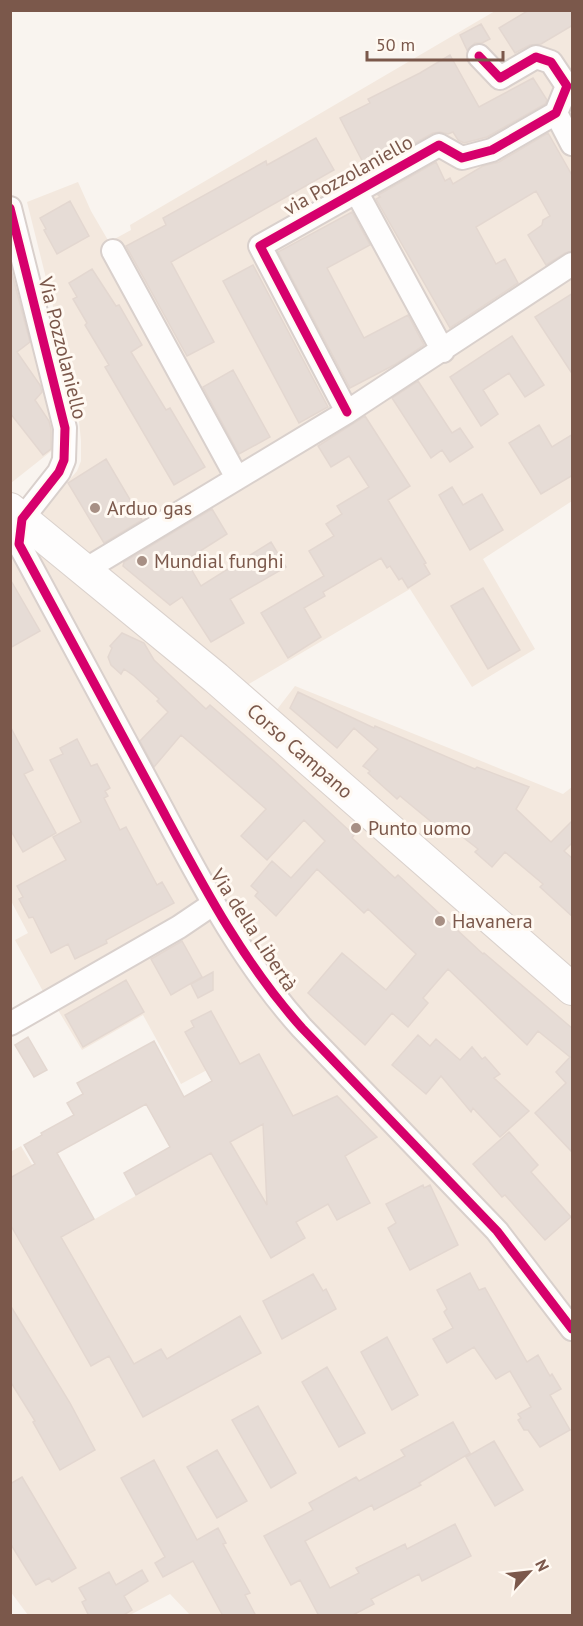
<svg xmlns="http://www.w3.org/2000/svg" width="583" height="1626" font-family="'PT Sans',sans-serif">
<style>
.residential{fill:#f3e8de}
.building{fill:#e6dcd6;stroke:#e3d7d0;stroke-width:1.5;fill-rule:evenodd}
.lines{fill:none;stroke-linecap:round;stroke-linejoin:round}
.minor-casing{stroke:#d9d0cc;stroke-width:26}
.secondary-casing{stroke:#dad1cc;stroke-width:34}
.minor{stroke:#fefdfd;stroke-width:22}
.secondary{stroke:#fefdfd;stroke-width:32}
.cycleway-casing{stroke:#fff9f2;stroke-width:13}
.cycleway{stroke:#d6006c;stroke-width:9}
.poi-dot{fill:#a78f84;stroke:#fff9f2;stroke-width:2}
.labels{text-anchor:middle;stroke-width:6;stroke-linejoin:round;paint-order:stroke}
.street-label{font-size:20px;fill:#7b584b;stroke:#fff9f2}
.poi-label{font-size:20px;fill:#7b584b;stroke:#fff9f2;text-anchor:start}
</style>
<rect width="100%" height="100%" fill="#f9f4ef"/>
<!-- residential -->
<path class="residential" d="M495,11H572V501L483,559L535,649L472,687L410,589L242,688L40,514L77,471L81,461V441L79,421L61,338L27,202L78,182L91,211L109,242L131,230L130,225Z
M10,231L59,445L11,483H10Z
M11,516L572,1001V1615H190L170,1594L130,1615H28L10,1591V1152L21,1146L72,1232L243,1135L207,1070L181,1084L143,1015L82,1050L55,1005L51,1006L15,940L28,933L10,899Z
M295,686L563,794L572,787V975L272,716Z"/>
<!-- building -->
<path class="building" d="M529,10H573V25L541,44L530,45L515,53L499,28Z
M481,24L490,39L482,43H475L467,50L460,35Z
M450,55L479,107L533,78L547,100L545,104L487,137L464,143L458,140L453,132L448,134L440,132L433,133L367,170L340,118L370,103L368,99L420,73Z
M548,133L573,177V251L565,253L546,265L528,235L542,225L543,220L550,216L536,191L476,227L496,264L505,259L518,283L450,328L376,199L380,197L378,195L436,162L445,181L450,178L453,184L483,166L499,162Z
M316,138L334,170L171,262L214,342L187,356L126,246L166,225L163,218L266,161L267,165Z
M70,201L89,236L57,254L44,230L46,229L40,218Z
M352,212L370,245L327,268L364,338L408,315L424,345L394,365L350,388L278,252Z
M253,265L328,407L299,423L223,281Z
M10,266L30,342L17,352L40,385L42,392L35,400L49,421L51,429V449L43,455L10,413Z
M92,269L116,306L119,305L142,345L131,352L166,410L170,408L205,467L174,485L105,367L109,365L85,325L87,323L73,299L77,297L69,283Z
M573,293V375L535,317Z
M512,336L544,385L525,397L509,373L483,390L498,414L481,426L450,377Z
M233,370L270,437L239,454L203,387Z
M418,381L452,433L460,428L473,447L450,462L442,450L431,458L392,398Z
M365,416L410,486L388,500L426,563L424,564L430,574L408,588L402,578L399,580L390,566L387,568L381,558L323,592L325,596L304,608L321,637L288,658L261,613L324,576L309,551L334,536L326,524L342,514L337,506L369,487L349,456L331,467L318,446Z
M539,425L552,447L573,434V475L541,494L509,443Z
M106,459L142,520L104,543L68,483Z
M452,487L463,505L482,494L503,530L470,550L439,495Z
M212,509L227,534L186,560L201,586L271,542L286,567L230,599L244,623L211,642L182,597L170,605L123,566L124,562Z
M10,579L40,631L10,648Z
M483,588L520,650L488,669L451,606Z
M122,633L144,643L154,660L206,709L210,705L273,760L354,835L352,838L395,878L398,875L483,954L484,953L573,1029V1153L535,1113L566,1083L556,1072L570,1057L538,1031L527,1045L448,969L423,998L428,1003L408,1027L392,1013L365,1045L308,993L342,953L386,990L416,954L368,909L364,913L317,869L276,916L255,896L258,892L251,886L272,861L291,878L325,841L304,820L267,860L241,836L266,809L181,735L154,767L140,741L168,712L157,701L159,699L134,676L124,669L121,674L111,665L108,657L112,648L110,646Z
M298,692L374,728L375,726L475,769L477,767L529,787L516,809L551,842L573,820V842L564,851L573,859V917L540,887L543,884L505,852L492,867L475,852L478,849L451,828L446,834L400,796L397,799L368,773L370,771L363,766L378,749L354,728L337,748L290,708Z
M10,726L33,770L24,774L56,833L23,852L10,829Z
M77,739L91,766L97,764L110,788L105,791L108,796L104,798L120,830L126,827L157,885L162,882L174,903L106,940L107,943L75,959L68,944L51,953L33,917L29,918L19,899L23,897L17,886L66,860L53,837L81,822L50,760L63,754L60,748Z
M182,941L202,977L171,995L151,959Z
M213,972V990L198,998L191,984Z
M126,980L144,1012L83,1047L65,1015Z
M211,1011L240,1064L259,1054L293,1116L337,1096L377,1137L345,1156L370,1203L337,1220L328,1204L296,1222L305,1238L271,1258L211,1153L136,1195L124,1173L170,1147L146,1104L57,1153L94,1219L61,1237L134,1364L161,1349L167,1359L240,1316L261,1353L143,1417L109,1356L91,1366L22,1245L10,1224V1178L35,1164L24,1145L42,1135L41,1133L74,1115L67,1103L83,1094L77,1083L154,1041L184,1097L212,1081L185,1032L194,1027L191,1021ZM263,1124L267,1205L230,1142Z
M418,1035L430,1046L436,1039L460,1060L472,1047L482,1059L485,1057L500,1074L494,1078L529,1111L500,1137L473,1108L471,1112L441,1076L426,1094L392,1065Z
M28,1037L47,1070L34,1077L15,1045Z
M509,1132L538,1165L531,1172L571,1217L545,1240L505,1195L502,1197L473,1164Z
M423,1185L424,1188L430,1185L458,1245L410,1270L388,1228L396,1223L386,1204Z
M470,1273L479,1290L485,1288L527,1362L538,1355L550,1376L552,1374L561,1389L550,1395L570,1430L540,1447L528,1430H524L518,1420L521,1418L518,1414L531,1407L510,1371L496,1379L474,1347L447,1363L433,1339L453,1328L444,1312L447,1309L437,1290Z
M313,1274L323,1291L326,1289L336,1309L282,1339L263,1301Z
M10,1305L70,1403L95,1450L60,1470L33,1422L35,1421L10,1381Z
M387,1337L418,1395L392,1410L361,1352Z
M327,1367L365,1433L339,1447L302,1382Z
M258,1406L296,1473L271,1488L232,1420Z
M453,1422L470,1453L419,1483L421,1485L374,1510L372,1505L305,1541L330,1588L359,1573L356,1568L405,1544L407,1549L455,1524L471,1556L422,1581L419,1574L371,1599L374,1604L351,1616H319L300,1580L291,1585L264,1536L313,1510L309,1503L356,1477L359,1481L405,1456L401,1450Z
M494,1441L523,1490L495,1506L466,1457Z
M217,1450L247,1501L217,1518L187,1467Z
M154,1460L197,1540L218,1528L226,1543L223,1544L250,1593L245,1595L256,1616H223L193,1561L163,1577L155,1563L165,1557L121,1478Z
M22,1477L76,1568L52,1582L49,1578L36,1585L10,1543V1484Z
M142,1570L148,1581L124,1596L132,1610L122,1616H89L82,1602L86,1600L79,1588L109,1572L116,1585Z"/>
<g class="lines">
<defs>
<path id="minor" d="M556,113L572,144
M356,191L443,351
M10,208L65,428L64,460L59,472L22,519L19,544C65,629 110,713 156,798C199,878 240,959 302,1028L497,1231L572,1329
M113,251L237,478
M347,412L260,246L439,145L462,158L492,150L556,113L567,86L551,62L536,57L500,78L479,56
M85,570L347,412L572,264
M10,1024L179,927L213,904"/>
<path id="secondary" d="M10,509L216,678L572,989"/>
</defs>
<!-- minor casing -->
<use href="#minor" class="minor-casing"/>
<!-- secondary casing -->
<use href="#secondary" class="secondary-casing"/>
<!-- minor -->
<use href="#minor" class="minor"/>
<!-- secondary -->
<use href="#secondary" class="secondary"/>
<defs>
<path id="cycleway" d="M10,208L65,428L64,460L59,472L22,519L19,544C65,629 110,713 156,798C199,878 240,959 302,1028L497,1231L572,1329
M347,412L260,246L439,145L462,158L492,150L556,113L567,86L551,62L536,57L500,78L479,56"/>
</defs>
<!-- cycleway casing -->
<use href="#cycleway" class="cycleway-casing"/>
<!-- cycleway -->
<use href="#cycleway" class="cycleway"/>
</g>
<!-- markers -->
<g class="poi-dot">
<circle cx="95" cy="508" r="6"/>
<circle cx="142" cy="561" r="6"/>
<circle cx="356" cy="828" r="6"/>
<circle cx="440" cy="921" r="6"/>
</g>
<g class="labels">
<!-- street labels -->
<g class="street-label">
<text transform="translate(348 175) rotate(-29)" y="7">via Pozzolaniello</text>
<text transform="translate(63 348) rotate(76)" y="7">Via Pozzolaniello</text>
<text transform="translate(300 751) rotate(41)" y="7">Corso Campano</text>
<text transform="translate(254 930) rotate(57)" y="7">Via della Libertà</text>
</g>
<!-- poi labels -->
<g class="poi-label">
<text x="107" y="515">Arduo gas</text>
<text x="154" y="568">Mundial funghi</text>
<text x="368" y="835">Punto uomo</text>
<text x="452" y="928">Havanera</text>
</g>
</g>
<!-- border -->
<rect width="583" height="1626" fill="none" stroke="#7b584b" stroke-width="24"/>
<!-- north arrow -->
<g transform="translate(529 1572) rotate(63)" stroke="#fff9f2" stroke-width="4.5" paint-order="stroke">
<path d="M0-4.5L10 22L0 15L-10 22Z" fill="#7b584b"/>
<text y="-9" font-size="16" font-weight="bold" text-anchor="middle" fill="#7b584b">N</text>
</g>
<!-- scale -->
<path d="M367 51v9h136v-9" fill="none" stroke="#7b584b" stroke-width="3"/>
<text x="376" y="51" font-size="18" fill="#7b584b" stroke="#fff9f2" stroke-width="4.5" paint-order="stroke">50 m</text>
</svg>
